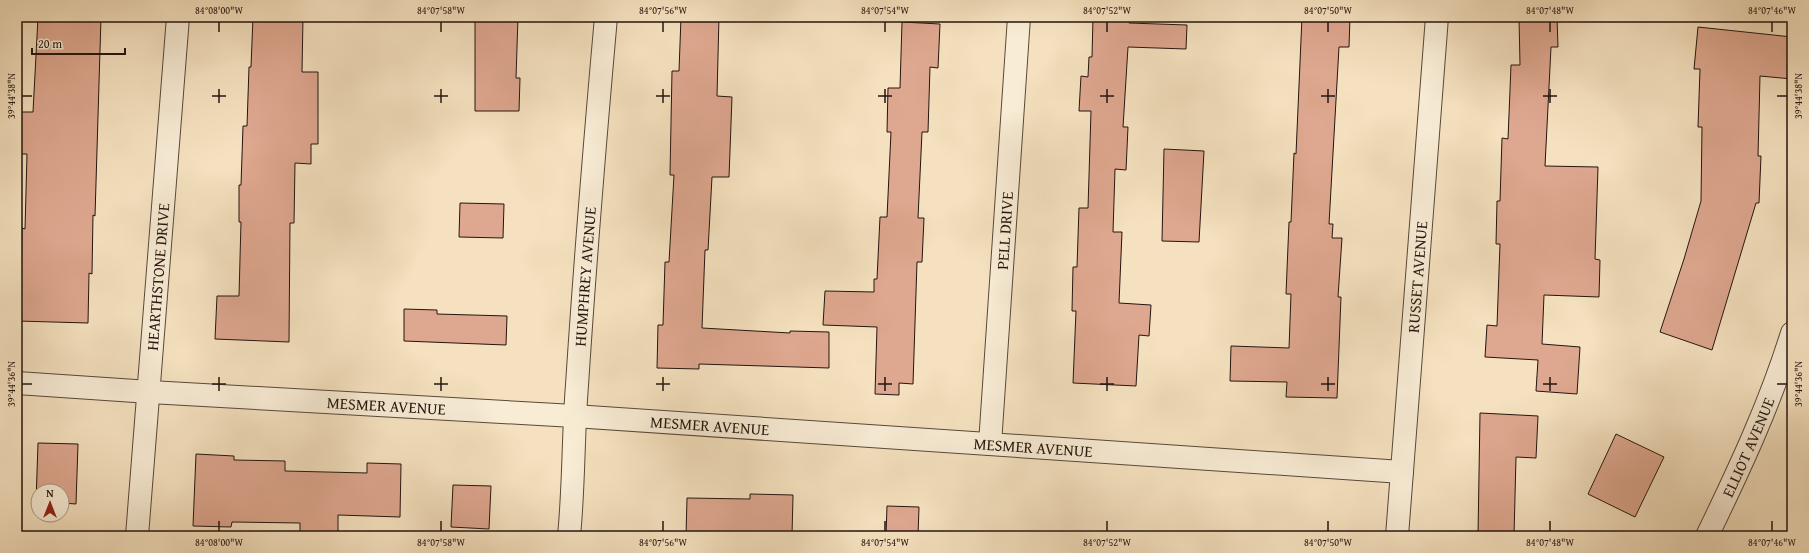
<svg xmlns="http://www.w3.org/2000/svg" width="1809" height="553" font-family="'Gentium Book Plus',serif">
<style>
.building{fill:#dea78f;stroke:#23150f}
.lines{fill:none;stroke-linecap:round;stroke-linejoin:round}
.minor-casing{stroke:#58483b;stroke-width:24}
.minor{stroke:#f8ecd5;stroke-width:22}
.ticks{fill:none;stroke:#23150f;stroke-width:1.5}
.labels{text-anchor:middle;stroke-width:3;stroke-linejoin:round;paint-order:stroke}
.street-label{font-size:16px;fill:#23150f;stroke:#f8ecd5}
.neatline{fill:none;stroke:#23150f;stroke-width:1.5}
.ticks-label{font-size:10px;text-anchor:middle;fill:#23150f}
</style>
<rect width="100%" height="100%" fill="#f5e1bf"/>
<filter id="stains"><feTurbulence type="fractalNoise" baseFrequency=".005" numOctaves="4"/><feColorMatrix values="0 0 0 0 .2 0 0 0 0 .09 0 0 0 0 .02 0 0 0 .5 -.17"/></filter>
<radialGradient id="worn" r=".72"><stop offset=".6" stop-color="#630" stop-opacity="0"/><stop offset="1" stop-color="#630" stop-opacity=".3"/></radialGradient>
<!-- building -->
<path class="building" d="M38,17H101L95,216L93,215L92,274L89,273L88,323L17,321V278H21L22,228L25,229L27,154H17V112H33Z
M253,17H303L302,72H318V144H311V164L295,163L294,223H290L289,342L215,339L217,296H239L241,222H239V185H241L243,126H247L249,67H251Z
M475,17H518L516,78H520L519,111H475Z
M681,17H719L717,96L732,97L729,177H712L708,250H705L702,328L790,333V331L829,332V368L699,364V369L657,368L658,325H663L665,262H669L674,175H670L672,71H679Z
M1093,17H1129V23L1187,25L1186,49L1128,47L1123,127H1128L1126,170L1115,169L1113,232H1122L1119,303L1151,305L1149,336L1139,335L1136,386L1073,383L1076,311H1072L1073,267H1077L1079,208H1088L1091,111H1079L1081,76L1088,77L1089,57H1092Z
M1302,17H1350L1349,47H1339L1329,224H1333L1332,238H1342L1338,297H1341L1337,398L1286,397L1287,382L1230,381L1231,346L1289,348L1291,294H1286L1289,222H1291L1294,153L1296,154Z
M1519,17H1557L1558,47H1551L1545,166L1598,167L1595,259L1600,260L1599,297L1544,295L1542,344L1580,347L1577,394L1536,391L1538,360L1485,357L1487,325L1497,326L1500,244H1496L1497,201H1500L1502,138L1508,139L1511,65H1520Z
M902,22L940,24L938,68L930,67L928,132H922L918,218H924L922,262H917L913,384L899,383V395L875,394L877,327L823,325L825,291L874,292V279H877L880,217H887L891,132H887L888,88H900Z
M1698,27L1792,37V79L1760,76L1758,156H1761L1759,203H1756L1712,350L1660,332L1684,259L1701,201L1702,127H1698L1700,69H1694Z
M1164,149L1204,151L1199,242L1162,241Z
M460,203L504,204L503,238L459,237Z
M404,309L437,310V314L507,316L506,345L404,341Z
M1480,413L1538,416L1536,458L1516,457L1514,536H1478Z
M1616,434L1664,457L1635,517L1588,494Z
M38,443L78,444L76,504L62,503V491H38V502H36Z
M196,454L234,456V460L285,461V471L367,473V463L401,464L400,517L338,515V535L300,533V523L232,522L231,527L193,526Z
M453,485L491,486L489,529L451,527Z
M750,494L793,495L792,536H686L687,498L750,499Z
M887,506L919,507L918,536H886Z"/>
<g class="lines">
<defs>
<g id="minor">
<path id="s1" d="M17,383L150,392L574,416L1402,472"/>
<path id="s2" d="M990,444L1019,17"/>
<path id="s3" d="M137,536L178,17"/>
<path id="s4" d="M569,536C574,486 573,435 577,385C585,262 595,140 606,17"/>
<path id="s5" d="M1397,536L1437,17"/>
<path id="s6" d="M1707,536C1739,470 1770,404 1792,333"/>
</g>
</defs>
<!-- minor casing -->
<use href="#minor" class="minor-casing"/>
<!-- minor -->
<use href="#minor" class="minor"/>
</g>
<!-- ticks -->
<path class="ticks" d="M219,22V32M441,22V32M663,22V32M885,22V32M1107,22V32M1328,22V32M1550,22V32M1772,22V32M219,89V103M441,89V103M663,89V103M885,89V103M1107,89V103M1328,89V103M1550,89V103M22,96H32M212,96H226M434,96H448M656,96H670M878,96H892M1100,96H1114M1321,96H1335M1543,96H1557M1777,96H1787M219,377V391M441,377V391M663,377V391M885,377V391M1107,377V391M1328,377V391M1550,377V391M22,384H32M212,384H226M434,384H448M656,384H670M878,384H892M1100,384H1114M1321,384H1335M1543,384H1557M1777,384H1787M219,521V531M441,521V531M663,521V531M885,521V531M1107,521V531M1328,521V531M1550,521V531M1772,521V531"/>
<g class="labels">
<!-- street labels -->
<g class="street-label">
<text dy="6" stroke="none"><textPath href="#s2" startOffset="214">PELL DRIVE</textPath></text>
<text dy="6" stroke="none"><textPath href="#s4" startOffset="260">HUMPHREY AVENUE</textPath></text>
<text dy="6" stroke="none"><textPath href="#s3" startOffset="260">HEARTHSTONE DRIVE</textPath></text>
<text dy="6" stroke="none"><textPath href="#s5" startOffset="260">RUSSET AVENUE</textPath></text>
<text dy="6" stroke="none"><textPath href="#s1" startOffset="370">MESMER AVENUE</textPath></text>
<text dy="6" stroke="none"><textPath href="#s1" startOffset="694">MESMER AVENUE</textPath></text>
<text dy="6" stroke="none"><textPath href="#s1" startOffset="1018">MESMER AVENUE</textPath></text>
<text dy="6" stroke="none"><textPath href="#s6" startOffset="98">ELLIOT AVENUE</textPath></text>
</g>
</g>
<!-- margin -->
<rect width="1809" height="553" fill="none" stroke="#f5e1bf" stroke-width="44"/>
<!-- north arrow -->
<g transform="translate(50 503)"><circle r="19" fill="#f8ecd5" stroke="#a39686"/>
<path d="M0-3L7 15L0 10L-7 15Z" fill="#8f2418"/>
<text y="-6" font-size="11" font-weight="bold" text-anchor="middle" fill="#23150f">N</text>
</g>
<!-- scale -->
<path d="M32 48v6h93v-6" fill="none" stroke="#23150f" stroke-width="2"/>
<text x="38" y="48" font-size="12" fill="#23150f" stroke="#f8ecd5" stroke-width="3" paint-order="stroke">20 m</text>
<rect x="22" y="22" width="1765" height="509" class="neatline"/>
<g class="ticks-label">
<text x="219" y="14">84°08'00"W</text>
<text x="441" y="14">84°07'58"W</text>
<text x="663" y="14">84°07'56"W</text>
<text x="885" y="14">84°07'54"W</text>
<text x="1107" y="14">84°07'52"W</text>
<text x="1328" y="14">84°07'50"W</text>
<text x="1550" y="14">84°07'48"W</text>
<text x="1772" y="14">84°07'46"W</text>
<text transform="translate(11 96) rotate(-90)" y="4">39°44'38"N</text>
<text transform="translate(1798 96) rotate(-90)" y="4">39°44'38"N</text>
<text transform="translate(11 384) rotate(-90)" y="4">39°44'36"N</text>
<text transform="translate(1798 384) rotate(-90)" y="4">39°44'36"N</text>
<text x="219" y="546">84°08'00"W</text>
<text x="441" y="546">84°07'58"W</text>
<text x="663" y="546">84°07'56"W</text>
<text x="885" y="546">84°07'54"W</text>
<text x="1107" y="546">84°07'52"W</text>
<text x="1328" y="546">84°07'50"W</text>
<text x="1550" y="546">84°07'48"W</text>
<text x="1772" y="546">84°07'46"W</text>
</g>
<rect width="100%" height="100%" filter="url(#stains)"/>
<rect width="100%" height="100%" fill="url(#worn)"/>
</svg>
